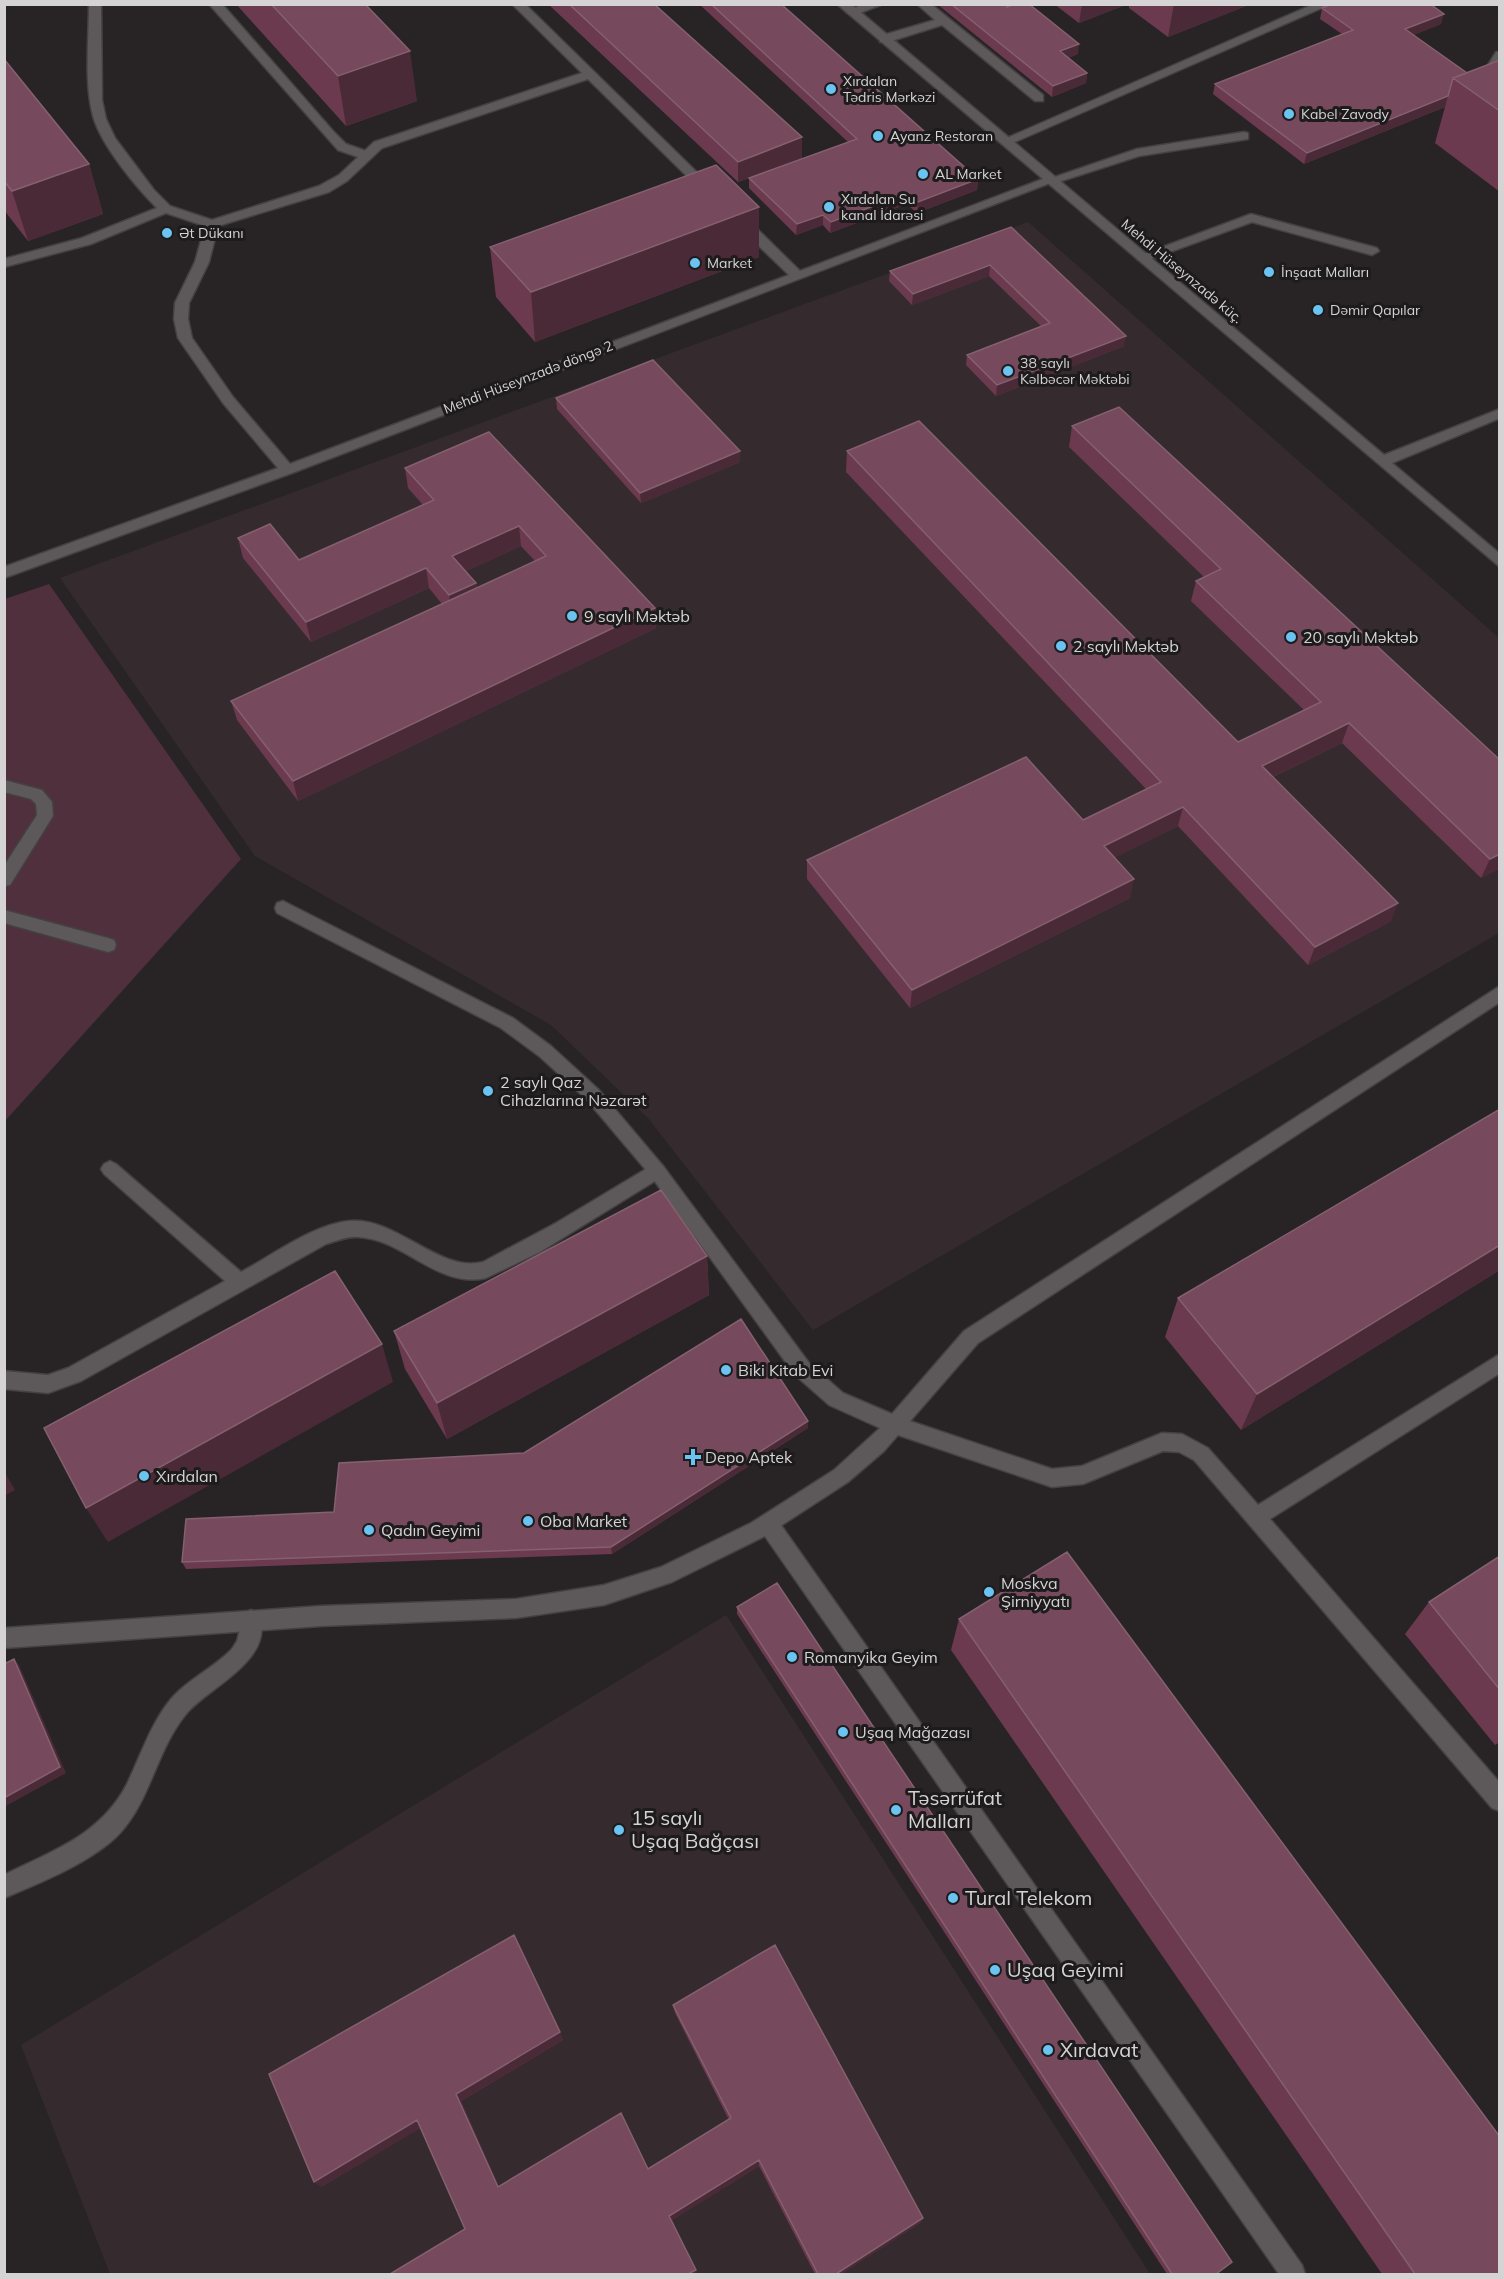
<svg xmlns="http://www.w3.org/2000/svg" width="1504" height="2279" font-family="Mulish,sans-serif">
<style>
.built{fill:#352b2f}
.green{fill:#51303d}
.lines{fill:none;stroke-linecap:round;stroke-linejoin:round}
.lane-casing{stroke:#444142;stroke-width:3}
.street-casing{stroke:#444142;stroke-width:3}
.secondary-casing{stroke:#444142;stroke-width:3}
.lane{fill:#5d595a;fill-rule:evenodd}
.street{fill:#5d595a;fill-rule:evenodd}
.secondary{fill:#5d595a;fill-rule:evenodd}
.wall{fill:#6b3a4e;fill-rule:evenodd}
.shaded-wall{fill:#4b2a38}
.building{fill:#764a5c;stroke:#85606f;stroke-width:1.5}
.poi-dot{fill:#6bc3f2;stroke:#1e1b1c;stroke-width:2}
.labels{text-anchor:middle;stroke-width:6;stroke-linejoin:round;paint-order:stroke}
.far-poi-label{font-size:14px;fill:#d5d3d4;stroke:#1e1b1c;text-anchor:start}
.far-street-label{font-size:14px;fill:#d5d3d4;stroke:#1e1b1c}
.poi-label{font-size:16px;fill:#d5d3d4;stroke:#1e1b1c;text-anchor:start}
.near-poi-label{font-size:20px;fill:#d5d3d4;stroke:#1e1b1c;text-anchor:start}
</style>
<rect width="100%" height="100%" fill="#282426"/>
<!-- built -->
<path class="built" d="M1028,222L1499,638V933L813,1330L648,1118L551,1025L255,856L60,578Z
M726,1615L1150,2274H110L21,2045Z"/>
<!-- green -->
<path class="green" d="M49,584L241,859L5,1121V599Z"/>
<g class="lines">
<defs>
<path id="lane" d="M209,4H222L333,131L346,144L369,152V158H361L338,150Z
M863,4H883L852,16L846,12Z
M917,4H931L1043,95V101H1035L942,25L888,42H880V36L935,20Z
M1496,52H1500V80L1496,79L1488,65Z
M1244,132L1248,133V139L1139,156L1052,184L1046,180L1137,149Z
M1251,214L1377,248L1379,251L1372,255L1252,222L1148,260H1138L1136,257Z
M4,780L42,790L52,802L53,816L10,885L4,886V866L37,815L36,804L31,799L4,792Z
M4,910L108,938L114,940L116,945L114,950L108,952L4,923Z
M110,1161L116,1164L241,1272C273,1255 312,1225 349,1221C396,1216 438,1273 483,1262L556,1223L651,1166L657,1163L663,1166L666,1171L663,1176L540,1252L486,1278C438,1289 404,1239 358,1237C347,1236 337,1241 326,1244L81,1381L48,1393L4,1389V1371L48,1375L68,1368L225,1281L104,1174L101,1169L104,1164Z
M1500,1354V1373L1270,1519L1500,1783V1811L1492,1808L1194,1460L1179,1452L1163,1451L1083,1484L1052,1487L895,1434L888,1431L885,1425L888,1419L895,1416L1052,1469L1082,1466L1162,1433L1182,1434L1208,1448L1258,1505Z
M769,1516L776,1518L1302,2265L1305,2274H1279L762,1532L759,1525L762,1518Z
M251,1610L258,1613C278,1659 208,1687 186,1714C157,1749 151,1799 120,1833C94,1861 40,1883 4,1898V1875C52,1851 101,1835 127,1784C141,1755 151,1723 171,1699C188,1679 214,1668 232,1649L237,1641L244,1613Z"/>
<path id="street" d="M89,4H101L102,100L106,119L115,138L154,190L170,206L212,220L319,186L339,175L374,142L582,73L512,4H525L715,190L709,194L704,193L588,79L382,148L347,181L329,192L218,226L209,262L189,303L188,319L192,338L233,397L290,464L789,275L736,224V218H746L800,271L1048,177H1056L1058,180L292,473L4,578V567L278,468L223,403L178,338L174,319L175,303L195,262L205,226L166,213L91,244L4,267V259L82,238L157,208C136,187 101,145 93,116C84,82 89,40 89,4Z
M1314,4H1331L1010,144L1006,145L1000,141Z
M283,901L513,1018L551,1046L598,1089L663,1166L809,1363L843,1393L892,1414L964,1331L1500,986V1002L978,1343L884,1451L848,1482L765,1536L672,1582L604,1605L516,1618L321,1626L4,1648V1628L321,1606L516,1599L604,1585L661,1567L751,1523L834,1470L880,1428L829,1405L795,1375L651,1176L586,1099L539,1056L501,1028L277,913L275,908L277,903Z"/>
<path id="secondary" d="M837,4H851L1384,455L1500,409V418L1392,463L1500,554V567Z"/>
</defs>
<!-- lane casing -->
<use href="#lane" class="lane-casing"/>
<!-- street casing -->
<use href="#street" class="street-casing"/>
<!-- secondary casing -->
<use href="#secondary" class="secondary-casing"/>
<!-- lane -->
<use href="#lane" class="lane"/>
<!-- street -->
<use href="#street" class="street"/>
<!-- secondary -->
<use href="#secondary" class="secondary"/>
</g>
<!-- wall -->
<path class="wall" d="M236,4H365L417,101L346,126Z
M548,4H654L802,137V158L759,174L848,142L699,4H781L978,179L977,190L917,213L907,204L830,233L823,225L796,235L749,188V178L738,182Z
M937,4H1005L1078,54L1068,58L1087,73L1086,83L1052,97Z
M1054,4H1128L1079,23Z
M1129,4H1251L1168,37L1129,8Z
M1322,8L1441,24L1413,35L1467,73L1500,60V192L1435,143L1445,107L1304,164L1213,94L1215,84L1342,34L1320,19Z
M4,59L89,164L103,214L28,241L4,210Z
M1011,227L1124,346L996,396L966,365L967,355L1041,326L989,276L912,305L889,281L890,271Z
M490,247L759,257L535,342L496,297Z
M556,398L740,462L641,503L557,409Z
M1072,426L1500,760V868L1481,878L1342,743L1273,777L1391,921L1308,965L1178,826L1115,857L1130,898L910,1008L807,879V860L1083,820L1146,789L846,472L847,451L1238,742L1304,710L1191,601L1196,581L1204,577L1069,447Z
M489,432L656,628L298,801L237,720L231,701L442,604L429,588L311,642L243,558L238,538L299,560L423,505L408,488L405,468ZM521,546L535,561L477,588L476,583L466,571Z
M1500,1109V1270L1241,1430L1165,1337L1178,1298Z
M707,1256L709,1295L447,1439L405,1369L394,1331Z
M808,1428L612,1554L186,1569L182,1562L334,1512L524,1453Z
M1500,1556V1742L1495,1745L1405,1634L1429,1602Z
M737,1607L1216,2274H1167L737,1614Z
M959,1619L1500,2274H1382L951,1650Z
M514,1935L563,2040L461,2101L499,2187L648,2169L729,2120L675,2013L673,2005L923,2218L920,2223L841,2274H815L759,2166L672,2220L697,2274L465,2229L420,2128L321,2187Z"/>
<!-- shaded-wall -->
<path class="shaded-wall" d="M1082,4H1128L1079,23Z
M1174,4H1251L1168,37Z
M1444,14L1441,24L1402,40L1405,29Z
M1079,44L1078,54L1058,62L1060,51Z
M410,51L417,101L346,126L338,76Z
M1087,73L1086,83L1052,97L1053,86Z
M1448,96L1445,107L1304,164L1307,153Z
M802,137V158L738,182V162Z
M89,164L103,214L28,241L12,191Z
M978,179L977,190L917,213L918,202Z
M908,193L907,204L830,233L831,222Z
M759,207V257L535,342L531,292Z
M823,215V225L796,235L797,224Z
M990,265L989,276L912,305L913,294Z
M1126,336L1124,346L996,396L997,385Z
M740,451V462L641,503L640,493Z
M519,526L521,546L455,576L452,556Z
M426,568L429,588L311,642L306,622Z
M476,583L479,603L452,615L449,595Z
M655,608L656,628L298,801L293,781Z
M1349,723L1342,743L1256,785L1262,766Z
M1183,807L1178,826L1100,865L1104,846Z
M1500,854V868L1481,878L1490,859Z
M1134,879L1130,898L910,1008L912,990Z
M1398,903L1391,921L1308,965L1315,947Z
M1500,1245V1270L1241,1430L1257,1394Z
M707,1256L709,1295L447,1439L437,1403Z
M382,1344L393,1382L108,1542L86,1508Z
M808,1421V1428L612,1554L611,1547Z
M4,1471L15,1490L4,1496Z
M14,1659L19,1665L66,1773L4,1807Z
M560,2032L563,2040L461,2101L502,2193L498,2187L456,2094Z
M417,2120L422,2127L321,2187L314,2182Z
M759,2160V2166L671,2221L669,2216Z
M923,2218L920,2223L841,2274H836Z
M696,2270L697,2274H688Z"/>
<!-- building -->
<path class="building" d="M271,4H365L410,51L338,76Z
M569,4H654L802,137L738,162Z
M711,4H781L978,179L918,202L908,193L831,222L823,215L797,224L749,178L857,139Z
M951,4H1005L1007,7L1014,4H1029L1079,44L1060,51L1087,73L1053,86Z
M1332,4H1430L1444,14L1405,29L1467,73L1453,78L1448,96L1307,153L1215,84L1353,30L1322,8Z
M4,59L89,164L12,191L4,181Z
M1500,60V111L1453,78Z
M716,165L759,207L531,292L490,247Z
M1011,227L1126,336L997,385L967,355L1050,323L990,265L913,294L890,271Z
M653,360L740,451L640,493L556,398Z
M1119,407L1500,760V854L1490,859L1349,723L1262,766L1398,903L1315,947L1183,807L1104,846L1134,879L912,990L807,860L1026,757L1083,820L1161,782L847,451L919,421L1238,742L1321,702L1196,581L1221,569L1072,426Z
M489,432L655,608L293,781L231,701L546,556L519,526L452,556L476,583L449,595L426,568L306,622L238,538L270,524L299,560L434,500L405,468Z
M1500,1109V1245L1257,1394L1178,1298Z
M661,1190L707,1256L437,1403L394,1331Z
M335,1271L382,1344L86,1508L44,1428Z
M741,1319L808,1421L611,1547L182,1562L186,1519L334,1512L339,1463L524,1453Z
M1067,1552L1500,2137V2274H1415L959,1619Z
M1500,1556V1690L1429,1602Z
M777,1583L1232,2262L1216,2274H1172L737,1607Z
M14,1659L60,1767L4,1798V1664Z
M514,1935L560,2032L456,2094L498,2187L621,2113L648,2169L731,2118L673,2005L775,1945L923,2218L836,2274H818L759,2160L669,2216L696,2270L688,2274H390L465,2229L417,2120L314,2182L269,2074Z"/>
<!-- markers -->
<g class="poi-dot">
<circle cx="831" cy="89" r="6"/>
<circle cx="1289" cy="114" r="6"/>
<circle cx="878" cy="136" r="6"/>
<circle cx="923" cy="174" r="6"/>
<circle cx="829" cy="207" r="6"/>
<circle cx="167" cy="233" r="6"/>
<circle cx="695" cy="263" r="6"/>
<circle cx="1269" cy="272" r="6"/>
<circle cx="1318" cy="310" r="6"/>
<circle cx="1008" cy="371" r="6"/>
<circle cx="572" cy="616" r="6"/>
<circle cx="1291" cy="637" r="6"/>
<circle cx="1061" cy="646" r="6"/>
<circle cx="488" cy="1091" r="6"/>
<circle cx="726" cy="1370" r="6"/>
<path d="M690 1448h6v6h6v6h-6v6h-6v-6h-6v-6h6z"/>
<circle cx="144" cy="1476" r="6"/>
<circle cx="528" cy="1521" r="6"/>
<circle cx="369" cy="1530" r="6"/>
<circle cx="989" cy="1592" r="6"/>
<circle cx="792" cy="1657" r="6"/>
<circle cx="843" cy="1732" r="6"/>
<circle cx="896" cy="1810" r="6"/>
<circle cx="619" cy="1830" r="6"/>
<circle cx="953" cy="1898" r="6"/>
<circle cx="995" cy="1970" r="6"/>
<circle cx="1048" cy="2050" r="6"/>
</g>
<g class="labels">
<!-- far-poi labels -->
<g class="far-poi-label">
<text x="843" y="86">Xırdalan<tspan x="843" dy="16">Tədris Mərkəzi</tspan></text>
<text x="1301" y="119">Kabel Zavody</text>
<text x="890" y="141">Ayanz Restoran</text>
<text x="935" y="179">AL Market</text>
<text x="841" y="204">Xırdalan Su<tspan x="841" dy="16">kanal İdarəsi</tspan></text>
<text x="179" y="238">Ət Dükanı</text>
<text x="707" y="268">Market</text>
<text x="1281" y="277">İnşaat Malları</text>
<text x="1330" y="315">Dəmir Qapılar</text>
<text x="1020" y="368">38 saylı<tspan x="1020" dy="16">Kəlbəcər Məktəbi</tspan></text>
</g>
<!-- far-street labels -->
<g class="far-street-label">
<text transform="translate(1182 271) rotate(40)" y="5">Mehdi Hüseynzadə küç.</text>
<text transform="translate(528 377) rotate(-21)" y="5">Mehdi Hüseynzadə döngə 2</text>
</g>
<!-- poi labels -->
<g class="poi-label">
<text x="584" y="622">9 saylı Məktəb</text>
<text x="1303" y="643">20 saylı Məktəb</text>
<text x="1073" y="652">2 saylı Məktəb</text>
<text x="500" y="1088">2 saylı Qaz<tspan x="500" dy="18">Cihazlarına Nəzarət</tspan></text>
<text x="738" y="1376">Biki Kitab Evi</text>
<text x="705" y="1463">Depo Aptek</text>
<text x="156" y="1482">Xırdalan</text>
<text x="540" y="1527">Oba Market</text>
<text x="381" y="1536">Qadın Geyimi</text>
<text x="1001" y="1589">Moskva<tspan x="1001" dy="18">Şirniyyatı</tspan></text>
<text x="804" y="1663">Romanyika Geyim</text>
<text x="855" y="1738">Uşaq Mağazası</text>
</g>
<!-- near-poi labels -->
<g class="near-poi-label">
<text x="908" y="1805">Təsərrüfat<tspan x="908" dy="23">Malları</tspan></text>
<text x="631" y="1825">15 saylı<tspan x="631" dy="23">Uşaq Bağçası</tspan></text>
<text x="965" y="1905">Tural Telekom</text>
<text x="1007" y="1977">Uşaq Geyimi</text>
<text x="1060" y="2057">Xırdavat</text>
</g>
</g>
<!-- border -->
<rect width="1504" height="2279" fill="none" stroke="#d5d3d4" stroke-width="12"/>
</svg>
